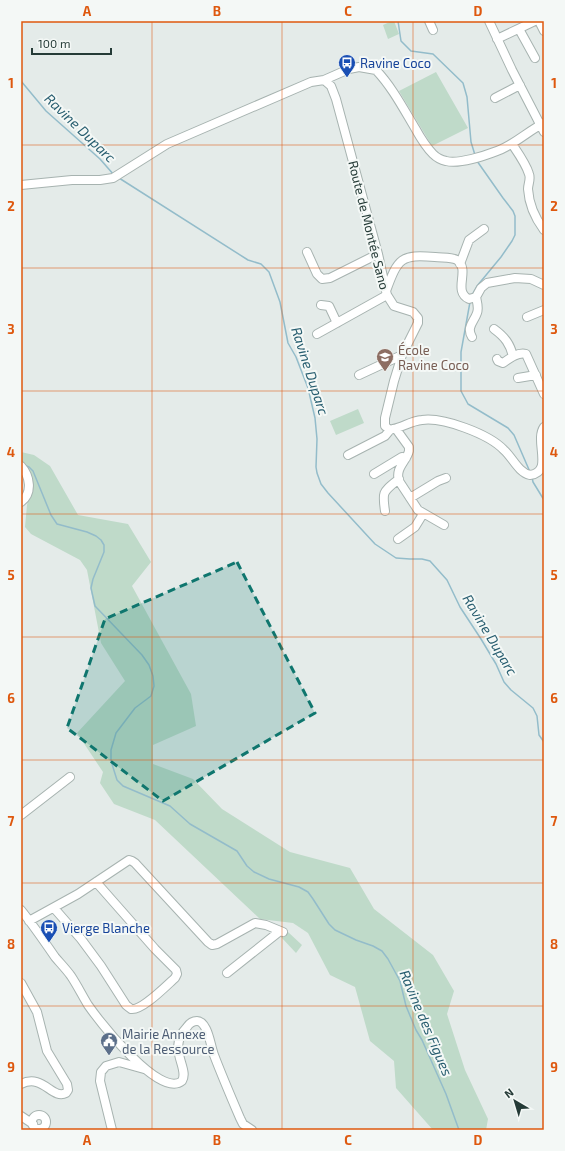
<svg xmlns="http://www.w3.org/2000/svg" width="565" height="1151" font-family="'Exo 2',sans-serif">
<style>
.green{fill:#bfdac9}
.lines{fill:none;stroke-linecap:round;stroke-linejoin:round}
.stream{stroke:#93bcca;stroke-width:1.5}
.minor-casing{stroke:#a7b3b0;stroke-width:10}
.minor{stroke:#fff;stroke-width:8}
.marked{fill:#0f766e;fill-opacity:0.2;stroke:#0f766e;stroke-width:3;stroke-dasharray:8 5;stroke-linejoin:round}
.grid{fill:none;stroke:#de580e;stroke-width:1;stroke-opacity:0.55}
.labels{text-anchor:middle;stroke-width:4;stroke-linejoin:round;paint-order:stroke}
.transit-label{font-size:13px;fill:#164399;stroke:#f4f8f6;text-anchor:start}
.street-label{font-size:13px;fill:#253b37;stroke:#f4f8f6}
.education-label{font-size:13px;fill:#785e54;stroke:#f4f8f6;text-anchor:start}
.service-label{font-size:13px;fill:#4e5e75;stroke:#f4f8f6;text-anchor:start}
.water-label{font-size:14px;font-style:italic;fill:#275d6f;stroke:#f4f8f6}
.neatline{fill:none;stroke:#de580e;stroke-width:1.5}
.grid-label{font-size:13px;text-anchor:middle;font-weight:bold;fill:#de580e}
</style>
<rect width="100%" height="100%" fill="#e4ebe9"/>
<!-- green -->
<path class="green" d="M392,21H394L399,34L388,39L383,25Z
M436,72L468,128L432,146L399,91Z
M358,409L364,423L336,435L330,421Z
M21,452L34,455L50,466L78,515L128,524L151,562L132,586L191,694L196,726L153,745V764L193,779L222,809L290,852L350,868L374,909L433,955L454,991L447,1014L465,1070L488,1119L486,1130H433L396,1088L394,1061L370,1041L355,987L330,975L308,933L293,923L260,919L155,820L114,804L100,783L103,772L77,733L125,681L101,643L87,570L80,560L31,534L25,527L27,505L32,483L21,463Z
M288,932L302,945L296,953L281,937Z"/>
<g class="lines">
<!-- stream -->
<path class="stream" d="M398,21L401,41L411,51L433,54L463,83L467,97L471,142L475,155
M21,81L46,111L100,159L114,175
M119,178L248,260L261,264L269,272L280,302L288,343L296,357L308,388L315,418L317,439L316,467L317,473L321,484L328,493L375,544L396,558L410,559H422L430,561L447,580L460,607L481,639L496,664L504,682L511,690L533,708L537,716L539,735L544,742
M472,295L477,286L501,257L512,241L515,235V216L513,211L503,198L477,161
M470,302L461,352V391L468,404L508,428L514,435L530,472
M24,465L29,467L33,471L51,515L57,524L87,532L96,536L101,540L104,545V552L93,579L91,588L95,606L142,655L149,665L153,676L154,686L151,696L135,708L116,733L111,750V761L117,780L123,786L170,806L190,824L237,851L247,866L254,872L269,879L299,887L308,892L313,899L329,924L335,930L356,940L373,946L382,951L388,959L400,981L406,1006L416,1030L422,1040L446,1094L459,1130
M532,477L533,482L544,500"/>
<defs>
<path id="minor" d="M429,21L433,30
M489,21L512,70L544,132
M539,21L544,31
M519,29L535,58
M497,39L535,21
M324,80L331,86L336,99L378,254L387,295L394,306L413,312L418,318V323L402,355L394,381L385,418V426L390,430L393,429C403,427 411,421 422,420C443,417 489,434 504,450C513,458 518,472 530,475C554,472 534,441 544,427
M495,98L520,85
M512,144C518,153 526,164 529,174C531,179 528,184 528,189C529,205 535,218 544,230
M21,185L72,180H100L113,178L167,144L311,82L324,80L349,69L359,67L376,70C392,87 403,108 415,128C420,137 426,147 433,154C436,157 441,160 446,161C459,164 484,156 497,151C514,145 528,131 544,123
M307,252L317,274L322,279L330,278L378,254
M460,264L469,240L484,229
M386,291C398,258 401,254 435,257C442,258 451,257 457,260C471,270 452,291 469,299L476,297L481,288L487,283L515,278L531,279L544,285
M321,305L329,306L337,323
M527,317L544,310
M494,329C505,337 510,344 513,356
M317,334L387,295
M472,337C466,327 474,322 477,313C479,308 477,302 476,297
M497,359L498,361L503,363C510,358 518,352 526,354L544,394
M359,375L402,355
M518,378L536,375
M396,429L409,447V451C406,462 395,468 399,481L418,510L444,525
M348,455L385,436L390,430
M21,466C30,476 33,493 21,502
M374,474L402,457L406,458
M410,498L438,481L446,478
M385,511C382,491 383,492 399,479
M398,539L415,527L423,514
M21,815L70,777
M54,908L81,939L101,966L126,1005C127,1006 130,1008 131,1009C142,1011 167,985 175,978L177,974L176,970L155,949L96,882
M21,910C33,925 44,941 55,957C60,963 66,969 71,976C77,985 82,995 88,1005C100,1022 160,1099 182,1081C190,1068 166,1049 187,1027C189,1024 193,1021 197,1021C201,1021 204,1025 206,1029C210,1037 211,1047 214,1055C222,1076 231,1097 240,1118L243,1124L252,1130
M29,921L78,894L129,860L132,861L135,863L208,942L212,945L217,944L255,923L266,925L283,932
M227,973L280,931
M21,983L37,1012L47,1051L67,1084L68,1090L66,1093C52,1100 43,1073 21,1084
M32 1122a7 7 0 1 1 14 0a7 7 0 1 1-14 0Z
M21,1116L33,1124
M112,1130L100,1081L101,1072L106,1066L119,1062L144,1069"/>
</defs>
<!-- minor casing -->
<use href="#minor" class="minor-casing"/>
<!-- minor -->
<use href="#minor" class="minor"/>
</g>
<!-- marked area -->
<path class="marked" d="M237,562L315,713L163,801L67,728L105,619Z"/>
<!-- grid -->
<path class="grid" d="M152,21V1130M282,21V1130M413,21V1130M21,145H544M21,268H544M21,391H544M21,514H544M21,637H544M21,760H544M21,883H544M21,1006H544"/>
<!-- icons -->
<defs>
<symbol id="bus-pin" viewBox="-11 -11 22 30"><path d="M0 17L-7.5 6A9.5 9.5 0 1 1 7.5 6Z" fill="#1a4fb4" stroke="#f4f8f6"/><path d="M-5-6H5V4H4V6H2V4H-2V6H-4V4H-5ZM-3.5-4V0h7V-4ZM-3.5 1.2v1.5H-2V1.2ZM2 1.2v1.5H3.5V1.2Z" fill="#fff"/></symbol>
<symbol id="school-pin" viewBox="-11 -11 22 30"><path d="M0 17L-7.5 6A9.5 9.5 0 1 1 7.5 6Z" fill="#8d6e63" stroke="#f4f8f6"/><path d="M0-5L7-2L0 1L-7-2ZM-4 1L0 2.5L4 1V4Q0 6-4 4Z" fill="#fff"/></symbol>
<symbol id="civic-pin" viewBox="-11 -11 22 30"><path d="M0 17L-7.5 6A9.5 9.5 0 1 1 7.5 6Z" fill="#5c6f8a" stroke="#f4f8f6"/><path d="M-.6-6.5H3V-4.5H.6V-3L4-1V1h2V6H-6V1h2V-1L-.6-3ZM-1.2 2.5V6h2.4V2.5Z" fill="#fff"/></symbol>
</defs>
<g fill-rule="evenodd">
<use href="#bus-pin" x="337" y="53" width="20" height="27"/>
<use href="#school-pin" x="375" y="347" width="20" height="27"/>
<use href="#bus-pin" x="39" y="918" width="20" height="27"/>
<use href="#civic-pin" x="99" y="1031" width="20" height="27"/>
</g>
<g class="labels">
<!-- transit labels -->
<g class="transit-label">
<text x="360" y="68">Ravine Coco</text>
<text x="62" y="933">Vierge Blanche</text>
</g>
<!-- street labels -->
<g class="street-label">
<text transform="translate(369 225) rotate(76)" y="5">Route de Montée Sano</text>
</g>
<!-- education labels -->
<g class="education-label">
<text x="398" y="355">École<tspan x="398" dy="15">Ravine Coco</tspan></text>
</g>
<!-- service labels -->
<g class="service-label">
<text x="122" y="1039">Mairie Annexe<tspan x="122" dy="15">de la Ressource</tspan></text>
</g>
<!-- water labels -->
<g class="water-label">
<text transform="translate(80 128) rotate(44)" y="5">Ravine Duparc</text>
<text transform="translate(310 371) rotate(72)" y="5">Ravine Duparc</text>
<text transform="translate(490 635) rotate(59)" y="5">Ravine Duparc</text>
<text transform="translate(426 1023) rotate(67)" y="5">Ravine des Figues</text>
</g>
</g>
<!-- border -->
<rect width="565" height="1151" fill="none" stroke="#f4f8f6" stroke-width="44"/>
<!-- north arrow -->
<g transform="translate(515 1101) rotate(322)" stroke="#f4f8f6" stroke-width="3" paint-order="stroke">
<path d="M0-3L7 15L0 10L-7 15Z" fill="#253b37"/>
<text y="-6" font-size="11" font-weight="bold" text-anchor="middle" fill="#253b37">N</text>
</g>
<!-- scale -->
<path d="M32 48v6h79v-6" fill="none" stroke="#253b37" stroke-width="2"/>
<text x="38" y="48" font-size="12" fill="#253b37" stroke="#f4f8f6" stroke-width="3" paint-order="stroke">100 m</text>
<rect x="22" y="22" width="521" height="1107" class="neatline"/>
<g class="grid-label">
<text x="87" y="16">A</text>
<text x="217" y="16">B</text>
<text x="348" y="16">C</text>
<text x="478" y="16">D</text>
<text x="11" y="88">1</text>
<text x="554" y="88">1</text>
<text x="11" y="211">2</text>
<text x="554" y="211">2</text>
<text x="11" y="334">3</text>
<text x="554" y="334">3</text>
<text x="11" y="457">4</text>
<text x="554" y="457">4</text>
<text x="11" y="580">5</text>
<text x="554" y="580">5</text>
<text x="11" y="703">6</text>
<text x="554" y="703">6</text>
<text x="11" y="826">7</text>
<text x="554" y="826">7</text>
<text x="11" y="949">8</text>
<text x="554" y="949">8</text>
<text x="11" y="1072">9</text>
<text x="554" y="1072">9</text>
<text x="87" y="1145">A</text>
<text x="217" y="1145">B</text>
<text x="348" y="1145">C</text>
<text x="478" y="1145">D</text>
</g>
</svg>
